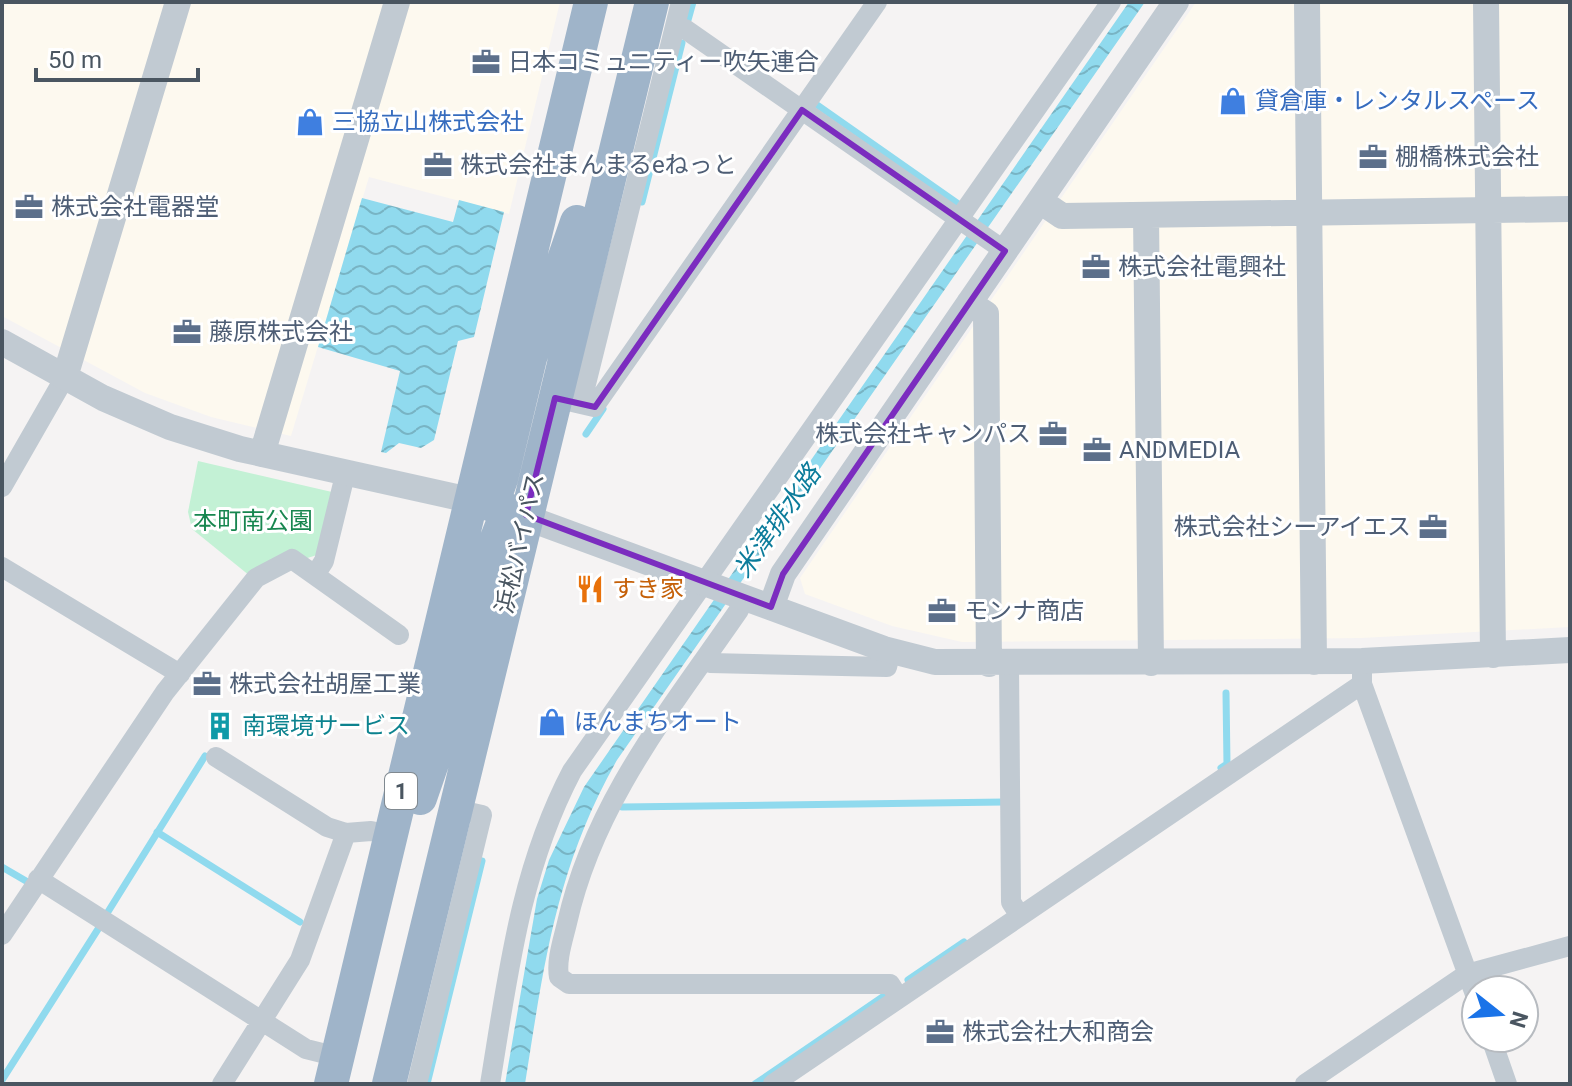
<svg xmlns="http://www.w3.org/2000/svg" width="1572" height="1086" font-family="Roboto,'Noto Sans JP',sans-serif">
<style>
.commercial{fill:#fdf9ef}
.park{fill:#c3f1d5}
.water{fill:url(#water-waves)}
.lines{fill:none;stroke-linecap:round;stroke-linejoin:round}
.stream{stroke:#90daee;stroke-width:7}
.minor{stroke:#c1cad2;stroke-width:20}
.tertiary{stroke:#c1cad2;stroke-width:26}
.trunk{stroke:#9fb4c9;stroke-width:34}
.marked{fill:none;stroke:#7b2cbf;stroke-width:6;stroke-linejoin:round}
.labels{text-anchor:middle;stroke-width:6;stroke-linejoin:round;paint-order:stroke}
.shield{fill:#fff;stroke:#808990;stroke-width:2}
.shield-label{font-size:22px;font-weight:bold;fill:#4a5661}
.service-label{font-size:24px;fill:#4e5e75;stroke:#fff;text-anchor:start}
.shop-label{font-size:24px;fill:#366cbe;stroke:#fff;text-anchor:start}
.park-label{font-size:24px;fill:#17864f;stroke:#fff}
.street-label{font-size:24px;fill:#4a5661;stroke:#fff}
.food-label{font-size:24px;fill:#c56008;stroke:#fff;text-anchor:start}
.culture-label{font-size:24px;fill:#0d838f;stroke:#fff;text-anchor:start}
.water-label{font-size:26px;font-style:italic;fill:#0c7c9b;stroke:#fff}
</style>
<defs>
<pattern id="water-waves" width="16" height="10" patternUnits="userSpaceOnUse" patternTransform="scale(2)"><rect width="16" height="10" fill="#90daee"/><path d="M0 5q4-4 8 0t8 0" fill="none" stroke="#78b4c4"/></pattern>
</defs>
<rect width="100%" height="100%" fill="#f5f3f3"/>
<!-- commercial -->
<path class="commercial" d="M2,2H560L509,214L369,177L291,436L211,417L145,393L2,316Z
M1196,2H1570V627L1361,638L962,642L892,626L805,594L800,578Z"/>
<!-- park -->
<path class="park" d="M198,461L332,492L317,555L250,576L192,529L188,512Z"/>
<!-- water -->
<path class="water" d="M1129,2H1145L617,760C556,868 544,964 525,1084H505L537,899L549,860L584,787Z
M362,198L453,222L459,200L504,212L474,337L458,341L434,440L421,448L399,443L386,453L381,452L400,371L318,347Z"/>
<g class="lines">
<!-- stream -->
<path class="stream" d="M688,20L693,2
M813,102L960,205
M642,202L682,43
M586,434L603,409
M1221,768L1227,764L1226,693
M622,807L1004,802
M157,832L300,922
M2,867L26,881
M106,915L205,756
M908,980L964,942
M2,1080L100,926
M427,1084L482,861
M755,1084L887,994"/>
<!-- minor -->
<path class="minor" d="M675,26L685,29L1005,251
M555,398L594,407L877,2
M581,404L681,2
M2,487L65,377
M2,567L180,674
M315,575L324,561L346,471
M744,597L739,610C670,710 594,802 567,923C563,940 556,960 559,977L569,984H890L899,998
M705,659L710,663L887,667L891,651
M1009,664L1011,902L1020,916
M1362,673V684L1476,997
M216,757L327,827L346,833
M38,879L306,1049L338,1057
M2,935L165,692L256,578L292,559L399,635
M1491,1038L1507,1084
M222,1084L300,960L346,833L371,831L391,835
M417,1084L482,815L455,809
M490,1084C508,975 520,870 572,771L1111,2
M773,1084L1362,684
M1305,1084L1467,974L1570,946"/>
<!-- tertiary -->
<path class="tertiary" d="M1307,2L1314,662
M1486,2L1493,655
M1040,201L1062,216L1570,209
M1146,215L1151,663
M969,303L986,314L989,664
M2,342L103,398L170,427L240,449L492,505L884,649L935,662L1362,661L1570,650
M65,377L178,2
M262,454L397,2
M771,607L783,574L1176,2"/>
<!-- trunk -->
<path class="trunk" d="M492,505L501,479L530,358L577,222
M420,798L463,673L491,554L508,510
M331,1084L591,2
M389,1084L652,2"/>
</g>
<!-- marked area -->
<path class="marked" d="M802,110L1005,251L783,574L771,607L526,515L555,398L595,407Z"/>
<!-- icons -->
<defs>
<symbol id="office-bare" viewBox="-9 -9 18 18"><path d="M-6-3h4V-5.5h4V-3h4V5H-6ZM-1-4.5V-3h2v-1.5ZM-6 0V1H6V0Z" fill="#5c6f8a" stroke="#fff" stroke-width="2.5" paint-order="stroke"/></symbol>
<symbol id="shop-bare" viewBox="-9 -9 18 18"><path d="M-5-2.5h2.3a2.7 3.5 0 0 1 5.4 0H5L5.5 6h-11ZM-1.5-2.5h3a1.5 2.3 0 0 0-3 0Z" fill="#3f7fe0" stroke="#fff" stroke-width="2.5" paint-order="stroke"/></symbol>
<symbol id="restaurant-bare" viewBox="-9 -9 18 18"><path d="M-5-6h1v4h1v-4h1v4h1v-4h1v5L-1.5 .5V6h-2V.5L-5-1ZM5-6V6H3V1.5H1.5Q1.5-4 5-6Z" fill="#e8710a" stroke="#fff" stroke-width="2.5" paint-order="stroke"/></symbol>
<symbol id="building-bare" viewBox="-9 -9 18 18"><path d="M-4-6H4V6H1V3H-1V6H-4ZM-2.5-4.3h1.7v1.8h-1.7ZM.8-4.3h1.7v1.8H.8ZM-2.5-1h1.7V.8h-1.7ZM.8-1h1.7V.8H.8Z" fill="#0f9aa8" stroke="#fff" stroke-width="2.5" paint-order="stroke"/></symbol>
</defs>
<g fill-rule="evenodd">
<use href="#office-bare" x="466" y="42" width="40" height="40"/>
<use href="#shop-bare" x="1213" y="81" width="40" height="40"/>
<use href="#shop-bare" x="290" y="102" width="40" height="40"/>
<use href="#office-bare" x="1353" y="137" width="40" height="40"/>
<use href="#office-bare" x="418" y="145" width="40" height="40"/>
<use href="#office-bare" x="9" y="187" width="40" height="40"/>
<use href="#office-bare" x="1076" y="247" width="40" height="40"/>
<use href="#office-bare" x="167" y="312" width="40" height="40"/>
<use href="#office-bare" x="1033" y="414" width="40" height="40"/>
<use href="#office-bare" x="1077" y="430" width="40" height="40"/>
<use href="#office-bare" x="1413" y="507" width="40" height="40"/>
<use href="#restaurant-bare" x="570" y="569" width="40" height="40"/>
<use href="#office-bare" x="922" y="591" width="40" height="40"/>
<use href="#office-bare" x="187" y="664" width="40" height="40"/>
<use href="#shop-bare" x="532" y="702" width="40" height="40"/>
<use href="#building-bare" x="200" y="706" width="40" height="40"/>
<use href="#office-bare" x="920" y="1012" width="40" height="40"/>
</g>
<g class="labels">
<!-- shield labels -->
<rect class="shield" x="385" y="773" width="32" height="36" rx="6"/>
<g class="shield-label">
<text x="401" y="799">1</text>
</g>
<!-- service labels -->
<g class="service-label">
<text x="508" y="70">日本コミュニティー吹矢連合</text>
<text x="1395" y="165">棚橋株式会社</text>
<text x="460" y="173">株式会社まんまるeねっと</text>
<text x="51" y="215">株式会社電器堂</text>
<text x="1118" y="275">株式会社電興社</text>
<text x="209" y="340">藤原株式会社</text>
<text x="1031" y="442" text-anchor="end">株式会社キャンパス</text>
<text x="1119" y="458">ANDMEDIA</text>
<text x="1411" y="535" text-anchor="end">株式会社シーアイエス</text>
<text x="964" y="619">モンナ商店</text>
<text x="229" y="692">株式会社胡屋工業</text>
<text x="962" y="1040">株式会社大和商会</text>
</g>
<!-- shop labels -->
<g class="shop-label">
<text x="1255" y="109">貸倉庫・レンタルスペース</text>
<text x="332" y="130">三協立山株式会社</text>
<text x="574" y="730">ほんまちオート</text>
</g>
<!-- park labels -->
<g class="park-label">
<text x="253" y="529">本町南公園</text>
</g>
<!-- street labels -->
<g class="street-label">
<text transform="translate(520 543) rotate(-77)" y="8">浜松バイパス</text>
</g>
<!-- food labels -->
<g class="food-label">
<text x="612" y="597">すき家</text>
</g>
<!-- culture labels -->
<g class="culture-label">
<text x="242" y="734">南環境サービス</text>
</g>
<!-- water labels -->
<g class="water-label">
<text transform="translate(777 521) rotate(-55)" y="9">米津排水路</text>
</g>
</g>
<!-- border -->
<rect width="1572" height="1086" fill="none" stroke="#4a5661" stroke-width="8"/>
<!-- north arrow -->
<g transform="translate(1500 1014) rotate(107)"><circle r="38" fill="#ffffff" stroke="#b7bbc0" stroke-width="2"/>
<path d="M0-6L14 30L0 20L-14 30Z" fill="#1a73e8"/>
<text y="-12" font-size="22" font-weight="bold" text-anchor="middle" fill="#4a5661">N</text>
</g>
<!-- scale -->
<path d="M36 68v12h162v-12" fill="none" stroke="#4a5661" stroke-width="4"/>
<text x="48" y="68" font-size="24" fill="#4a5661" stroke="#ffffff" stroke-width="6" paint-order="stroke">50 m</text>
</svg>
